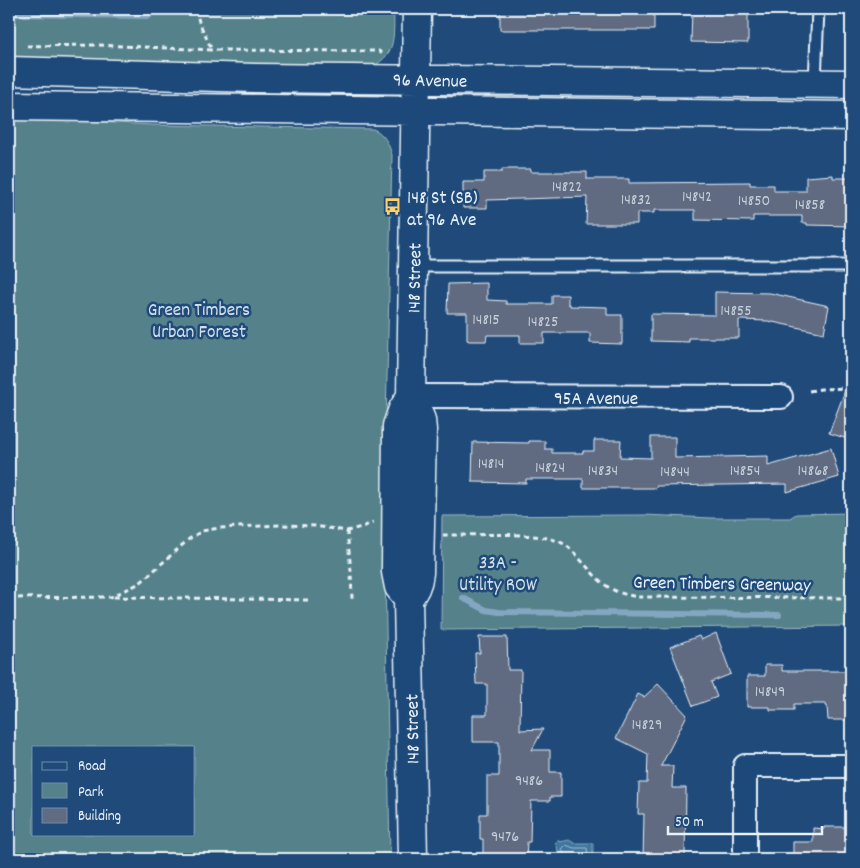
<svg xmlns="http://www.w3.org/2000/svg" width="860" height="868" font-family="Dekko,sans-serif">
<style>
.green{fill:#54818a;stroke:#9eb9c1;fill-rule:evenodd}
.water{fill:#41769d;stroke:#84a7c1}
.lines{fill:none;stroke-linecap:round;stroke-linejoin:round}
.shore{stroke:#a5c0d4;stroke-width:1}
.stream{stroke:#84a7c1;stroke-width:6}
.building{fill:#616b81;stroke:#e8f1f8}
.lane-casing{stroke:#e8f1f8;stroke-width:15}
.street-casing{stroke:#e8f1f8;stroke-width:26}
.secondary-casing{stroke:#e8f1f8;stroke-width:31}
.path{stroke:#e8f1f8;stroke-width:3;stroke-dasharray:5 4;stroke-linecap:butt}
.lane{stroke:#1f4a7a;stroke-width:11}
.street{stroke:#1f4a7a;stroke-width:22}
.secondary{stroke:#1f4a7a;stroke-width:28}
.labels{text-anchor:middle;stroke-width:5;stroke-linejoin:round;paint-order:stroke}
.number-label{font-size:16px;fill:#c6d0da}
.street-label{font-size:19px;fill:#e8f1f8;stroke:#1f4a7a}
.poi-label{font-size:19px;fill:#e8f1f8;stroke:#1f4a7a;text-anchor:start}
.park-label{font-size:19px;fill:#d2e0e8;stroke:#1f4a7a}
</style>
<rect width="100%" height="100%" fill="#1f4a7a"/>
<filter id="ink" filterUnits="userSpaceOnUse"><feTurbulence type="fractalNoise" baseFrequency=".02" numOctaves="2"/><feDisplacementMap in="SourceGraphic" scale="10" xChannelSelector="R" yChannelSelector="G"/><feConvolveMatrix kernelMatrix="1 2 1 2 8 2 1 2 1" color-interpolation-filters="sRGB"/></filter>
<g filter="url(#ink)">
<!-- green -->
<path class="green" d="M9,9H394C393,32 398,54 373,66L9,62Z
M9,117L152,125L373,129C384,133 389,144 392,155L384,511L390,859H9ZM34,747H194V834H34Z
M851,513V626L441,630L442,516L644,515L711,518H790L796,514Z"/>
<!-- water -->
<path class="water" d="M558,840L560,842L569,840L574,843H593V859L561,858L558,853L557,846L555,844Z"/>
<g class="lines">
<!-- shore -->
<path class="shore" d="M566,859L562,849L566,845L574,848H587L588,859"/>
<!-- stream -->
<path class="stream" d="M9,14L149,16
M463,598L486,610L499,612L779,615"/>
</g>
<!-- building -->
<path class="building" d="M500,9H654V30H500Z
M692,9H748V43L691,42Z
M502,169H531V172H587V179H629V183L750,182V185H774V191H806V177L833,175V178H851V226L807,225V223H802V216H753V221L695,220V210H654V213H637V224H586L587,197L487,200V208H463V182H484V172H502Z
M487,283V300L506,301V304H552V295H568V304H570V306L607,307V315H622V344L590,343V333H544V343H520V335H487L486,341H469L467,340V313H447L448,284Z
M715,292L770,293L829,306L824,333L768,321L739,320V338H689V342L651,341V314L715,315Z
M849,380L851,381V440L829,433Z
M651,437H675V458L768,456V466L831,448L839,477L787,492V484L656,486V488H583V479H526V483L472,482L473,442L529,443V441H545V449H552V453H583V451H594V440H621L620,457L651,458Z
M716,633L731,674L711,682L717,697L693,706L670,647L699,636L701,640Z
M479,637H507L508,670H521L520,730L543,729L532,750H550V772H561V797H550V801H531L530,842H527L526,858L483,857V839H480V814H487V776H499V742H473V715H487V684H476L475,653H480Z
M765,665H782V671H850L851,720H828L827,706H826V704H794V710H770V707H747V676H765Z
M658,684L687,715L661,766H673L672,788H686L685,859H643L644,814H638L639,783H647L648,754L616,738L638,694L644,697Z
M824,827H851V859H793V842H813V828L824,829Z"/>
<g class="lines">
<defs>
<path id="lane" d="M815,83L818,9
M414,266H851"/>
<path id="street" d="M411,396L781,397
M745,859V766H851"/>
<path id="secondary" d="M9,71L254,78L851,84
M9,106L851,116
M411,396L403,409L397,426L396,572L399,587L408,598L413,859
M408,598C415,591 418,583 419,573L422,430L421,420L411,396L417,9"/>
</defs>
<!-- lane casing -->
<use href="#lane" class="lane-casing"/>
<!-- street casing -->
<use href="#street" class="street-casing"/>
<!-- secondary casing -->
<use href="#secondary" class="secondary-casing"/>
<!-- path -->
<path class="path" d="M196,9L199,22L212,50
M27,46L98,45L213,50L379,51L384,56
M809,391L821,389L851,388
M347,531L351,571L352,599
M443,535C473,536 538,530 562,543C569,546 574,553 579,558C600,581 606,592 638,597L851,598
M114,597L310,600
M9,598L111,597L140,583L189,539L202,531L219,528L279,525L315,526L347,531L365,526L373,522"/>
<!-- lane -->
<use href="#lane" class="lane"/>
<!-- street -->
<use href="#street" class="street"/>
<!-- secondary -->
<use href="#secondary" class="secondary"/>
</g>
</g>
<!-- icons -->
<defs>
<symbol id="bus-bare" viewBox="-9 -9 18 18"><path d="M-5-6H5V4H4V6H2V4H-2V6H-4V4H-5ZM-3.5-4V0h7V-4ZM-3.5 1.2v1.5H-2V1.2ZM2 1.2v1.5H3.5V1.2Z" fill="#ffd166" stroke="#1f4a7a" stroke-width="2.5" paint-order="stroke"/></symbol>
</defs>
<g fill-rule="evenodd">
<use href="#bus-bare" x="380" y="194" width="25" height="25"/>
</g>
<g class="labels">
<!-- number labels -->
<g class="number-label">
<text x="567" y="191">14822</text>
<text x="697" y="201">14842</text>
<text x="636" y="204">14832</text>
<text x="754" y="205">14850</text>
<text x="810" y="209">14858</text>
<text x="736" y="315">14855</text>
<text x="486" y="324">14815</text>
<text x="543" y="326">14825</text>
<text x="491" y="468">14814</text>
<text x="550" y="472">14824</text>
<text x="603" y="475">14834</text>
<text x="745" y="475">14854</text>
<text x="813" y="475">14868</text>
<text x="675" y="476">14844</text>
<text x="770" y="696">14849</text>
<text x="647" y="729">14829</text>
<text x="529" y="785">9486</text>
<text x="505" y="841">9476</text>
</g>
<!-- street labels -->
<g class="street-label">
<text transform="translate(430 79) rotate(1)" y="7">96 Avenue</text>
<text transform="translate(413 278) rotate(-89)" y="7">148 Street</text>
<text x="596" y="404">95A Avenue</text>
<text transform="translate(722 582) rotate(1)" y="7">Green Timbers Greenway</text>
<text transform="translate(411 729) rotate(-91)" y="7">148 Street</text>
</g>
<!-- poi labels -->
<g class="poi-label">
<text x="407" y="203">148 St (SB)<tspan x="407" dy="22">at 96 Ave</tspan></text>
</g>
<!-- park labels -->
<g class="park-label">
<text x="199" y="315">Green Timbers<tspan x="199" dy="22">Urban Forest</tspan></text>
<text x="498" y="568">33A -<tspan x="498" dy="22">Utility ROW</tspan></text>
</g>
</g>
<!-- margin -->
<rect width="860" height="868" fill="none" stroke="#1f4a7a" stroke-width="30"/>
<rect x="15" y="15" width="830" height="838" fill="none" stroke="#e8f1f8" stroke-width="2" filter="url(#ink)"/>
<!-- legend -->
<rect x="32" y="746" width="162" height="90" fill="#1f4a7a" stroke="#6f8dac"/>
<rect x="42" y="762" width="25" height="8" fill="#1f4a7a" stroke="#6f8dac"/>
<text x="78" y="770" font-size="15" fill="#e8f1f8">Road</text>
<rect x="42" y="783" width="25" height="15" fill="#54818a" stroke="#6f8dac"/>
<text x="78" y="796" font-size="15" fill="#e8f1f8">Park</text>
<rect x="42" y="808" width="25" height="15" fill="#616b81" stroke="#6f8dac"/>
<text x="78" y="820" font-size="15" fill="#e8f1f8">Building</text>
<!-- scale -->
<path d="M668 826v8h154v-8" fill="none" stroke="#e8f1f8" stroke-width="2.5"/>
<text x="675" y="826" font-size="15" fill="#e8f1f8" stroke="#1f4a7a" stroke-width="4" paint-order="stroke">50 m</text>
</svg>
